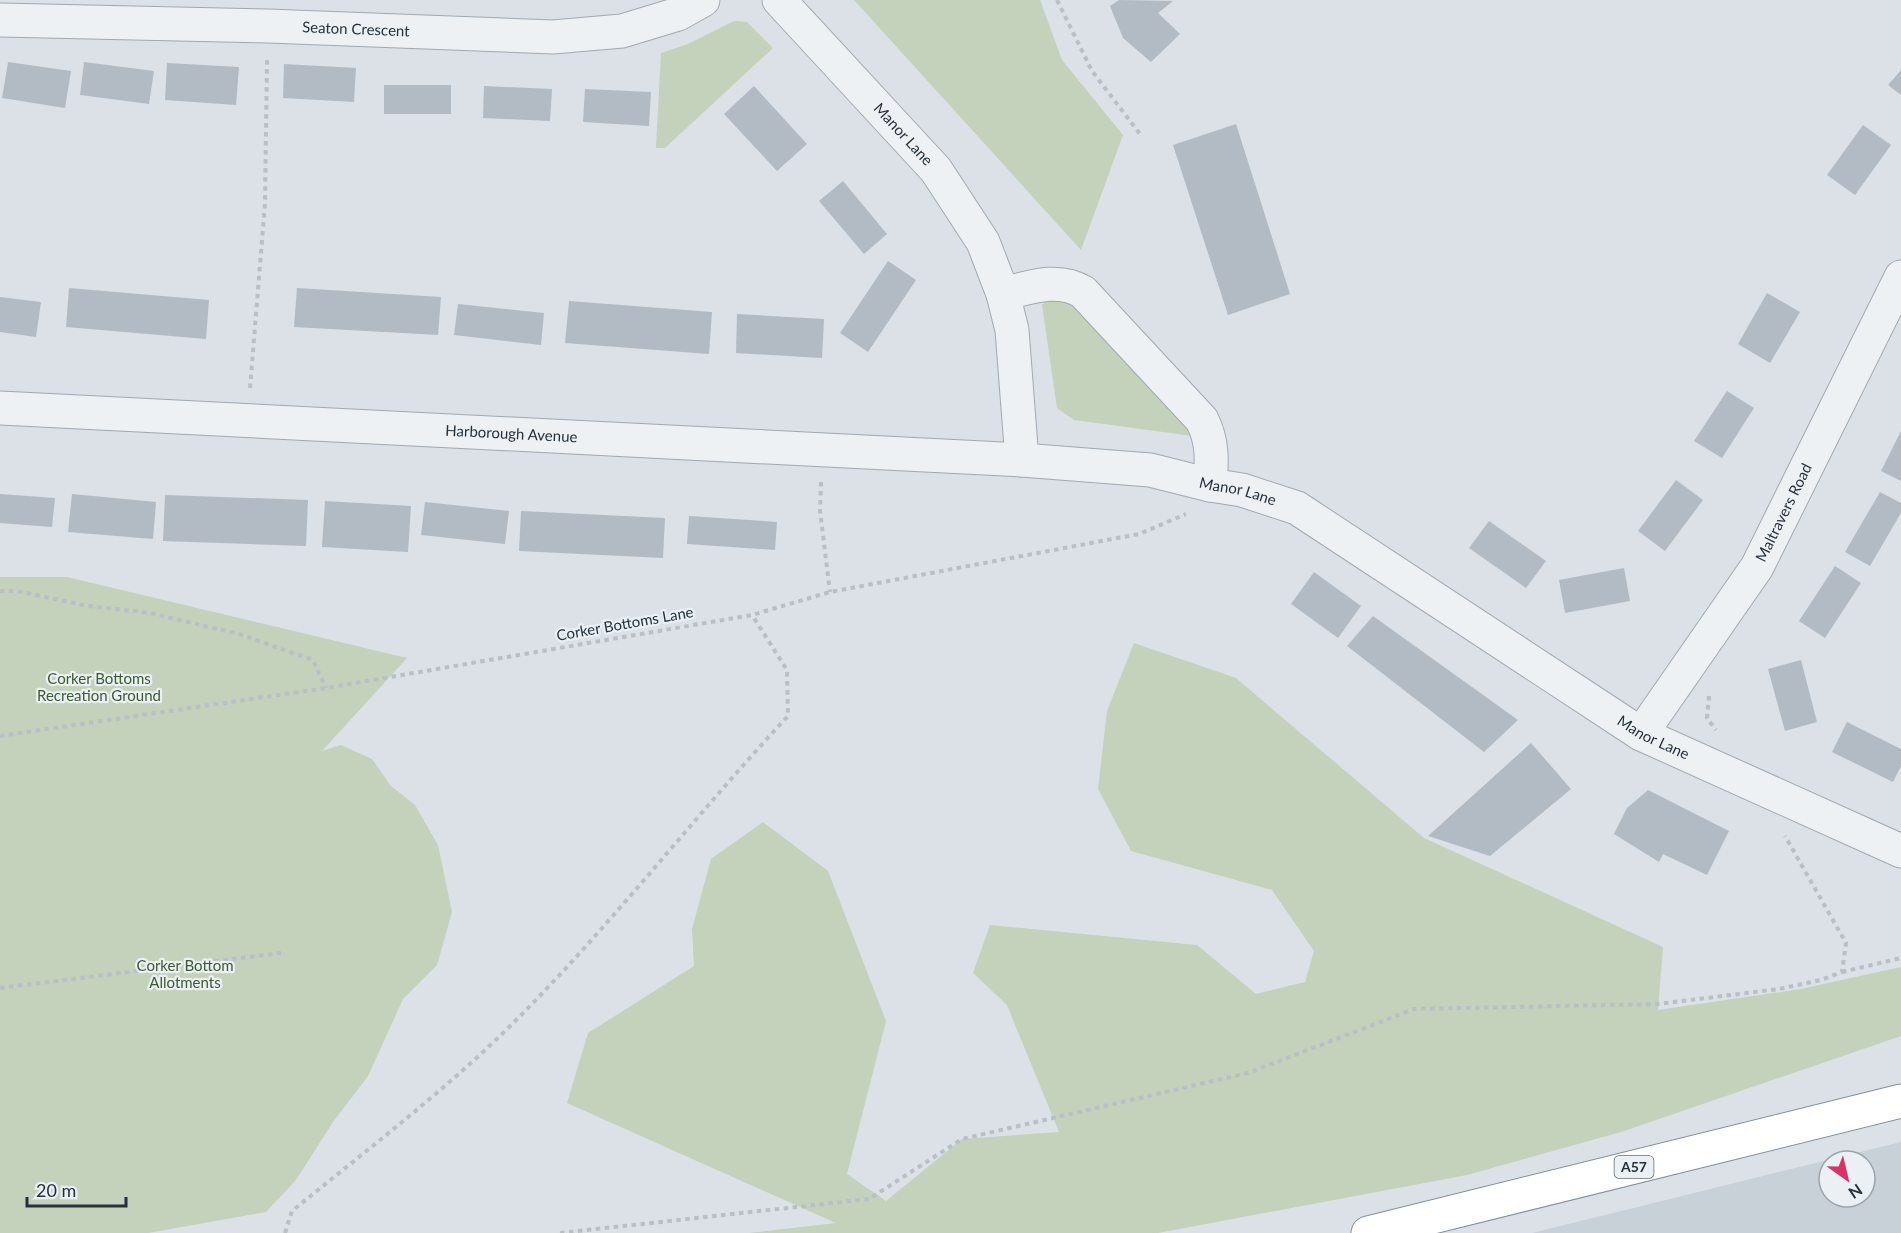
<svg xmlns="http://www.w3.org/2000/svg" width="1901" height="1233" font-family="Lato,sans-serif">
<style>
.built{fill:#c8d0d8;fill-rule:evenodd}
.green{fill:#c4d1bb}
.building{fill:#b2bbc3}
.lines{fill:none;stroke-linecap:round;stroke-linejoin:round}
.minor-casing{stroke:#a0a9b0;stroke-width:35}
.highway-casing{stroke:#81919e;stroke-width:35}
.path{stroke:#b9bfc4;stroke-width:4;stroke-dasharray:4.5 4.5;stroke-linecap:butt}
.minor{stroke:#edf1f4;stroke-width:33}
.highway{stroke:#fff;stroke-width:33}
.labels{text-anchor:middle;stroke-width:4.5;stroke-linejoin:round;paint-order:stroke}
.shield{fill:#eaf0f4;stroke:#5f6a74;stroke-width:1.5}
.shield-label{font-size:14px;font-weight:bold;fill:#24313d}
.street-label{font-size:15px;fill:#24313d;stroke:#eaf0f4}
.park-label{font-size:15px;fill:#3e5930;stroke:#eaf0f4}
</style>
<rect width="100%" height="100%" fill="#dbe1e6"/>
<!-- built -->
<path class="built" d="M1901,1142V1233H1532ZM1829,1161H1865V1197H1829Z"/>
<!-- green -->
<path class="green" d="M854,0H1040L1062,60L1123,135L1081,250Z
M734,21L747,22L773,48L665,148H656L661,53L688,44Z
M1052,296L1068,297L1193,430V436L1074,420L1057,408L1042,305Z
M0,577H67L407,658L322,751L341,745L372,759L391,786L415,805L438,845L452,912L437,965L403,999L368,1076L333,1122L296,1180L266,1212L148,1233H0Z
M1134,643L1236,678L1424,838L1663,947L1658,1010L1801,989L1901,967V1036L1621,1132L1467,1175L1158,1233H749L836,1223L567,1103L588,1033L694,966L692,929L711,859L763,822L828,871L886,1021L847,1174L886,1201L962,1139L1059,1132L1007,1005L973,973L990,925L1197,945L1256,994L1305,982L1314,951L1272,890L1131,851L1098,789L1107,711Z"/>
<!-- building -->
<path class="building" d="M1119,0L1173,1L1158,13L1180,34L1151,62L1123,38L1110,6Z
M8,62L71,71L65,108L2,98Z
M84,62L154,71L149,104L80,95Z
M167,63L239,67L236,105L165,100Z
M284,64L356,68L354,102L283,98Z
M1901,70V95L1888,85Z
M384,85H451V114H384Z
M484,86L552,89L550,121L483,118Z
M754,86L807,144L777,171L724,114Z
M585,89L651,92L649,126L583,122Z
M1236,124L1290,294L1228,315L1173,145Z
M1863,125L1891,145L1855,195L1827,175Z
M843,181L887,234L864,254L819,201Z
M888,261L916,280L868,352L840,333Z
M69,288L209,300L206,339L66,327Z
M297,288L441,297L438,335L294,327Z
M1767,293L1800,312L1770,363L1738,344Z
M0,297L41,302L36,337L0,332Z
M569,301L712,312L709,354L565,343Z
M458,304L544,313L541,345L454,335Z
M737,314L824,319L822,358L736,353Z
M1727,391L1754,408L1722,458L1694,441Z
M1901,431V481L1881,471Z
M1676,480L1703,500L1665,551L1638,531Z
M1880,492L1901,503V513L1870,566L1845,552Z
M0,494L55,498L52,527L0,523Z
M72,494L156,502L153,539L68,532Z
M165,495L308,500L306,546L163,541Z
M325,501L411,506L408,552L322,547Z
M425,502L509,511L505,544L421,535Z
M521,511L665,518L663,558L519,551Z
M689,516L777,522L775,550L687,544Z
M1489,521L1546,561L1526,588L1469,548Z
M1835,566L1861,583L1825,638L1799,621Z
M1624,568L1630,601L1565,613L1559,580Z
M1314,572L1361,606L1338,638L1291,604Z
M1373,616L1518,720L1484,752L1347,646Z
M1801,660L1817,722L1785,731L1768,669Z
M1847,722L1901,749V766L1893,782L1832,752Z
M1531,743L1571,789L1490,856L1428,836Z
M1648,790L1729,831L1707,875L1663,854L1659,862L1614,834L1627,808Z"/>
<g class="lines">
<defs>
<g id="minor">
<path id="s1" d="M779,0L936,170L983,242L1003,294L1012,330L1022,460"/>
<path id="s2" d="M0,20L268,26L553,37L622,31L678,14L703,0"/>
<path d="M1003,294C1031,287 1058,277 1083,292L1202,420C1213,442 1212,460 1210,485"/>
<path id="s3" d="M0,408L1022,460L1150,470L1210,485L1242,490L1297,508L1641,734L1901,851"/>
<path id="s4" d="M1641,734L1757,567L1901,277"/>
</g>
<path id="highway" d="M1368,1233L1901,1101"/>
</defs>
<!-- minor casing -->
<use href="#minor" class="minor-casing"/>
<!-- highway casing -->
<use href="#highway" class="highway-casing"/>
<!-- path -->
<path class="path" d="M1057,0L1092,71L1140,134
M250,388L265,204L267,60
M821,482L820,511L830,592
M0,591H17L88,606L150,613L239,634L313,660L326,688
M1709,696L1707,718L1716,730
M0,736L326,688L752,615L830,592L1139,534L1186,514
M1842,972L1901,958
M0,988L281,953
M285,1233L292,1211C362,1154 434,1099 500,1036C603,936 690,821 788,716L787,670L752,615
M560,1233L869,1199L962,1139L1248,1073L1414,1009L1658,1004L1779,989L1821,980L1842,972L1846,943L1785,836"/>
<!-- minor -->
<use href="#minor" class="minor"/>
<!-- highway -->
<use href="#highway" class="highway"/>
</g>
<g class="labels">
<!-- shield labels -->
<rect class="shield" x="1614.5" y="1156" width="39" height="22" rx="4.5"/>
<g class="shield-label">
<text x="1634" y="1172">A57</text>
</g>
<!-- street labels -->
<g class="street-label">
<text dy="5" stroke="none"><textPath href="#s2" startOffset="356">Seaton Crescent</textPath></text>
<text dy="5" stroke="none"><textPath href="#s1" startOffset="183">Manor Lane</textPath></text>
<text dy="5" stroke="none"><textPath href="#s3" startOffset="512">Harborough Avenue</textPath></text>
<text dy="5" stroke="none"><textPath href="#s3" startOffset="1242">Manor Lane</textPath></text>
<text dy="5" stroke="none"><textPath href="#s4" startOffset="264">Maltravers Road</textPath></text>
<text transform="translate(625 624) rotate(-10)" y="5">Corker Bottoms Lane</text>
<text dy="5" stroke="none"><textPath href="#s3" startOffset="1728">Manor Lane</textPath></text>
</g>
<!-- park labels -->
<g class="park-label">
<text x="99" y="684">Corker Bottoms<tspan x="99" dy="17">Recreation Ground</tspan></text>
<text x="185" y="971">Corker Bottom<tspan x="185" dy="17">Allotments</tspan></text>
</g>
</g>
<!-- north arrow -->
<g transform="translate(1847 1179) rotate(146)"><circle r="28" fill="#eaf0f4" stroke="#9ba4ab" stroke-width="1.5"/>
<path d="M0-4.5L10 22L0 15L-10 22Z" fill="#d53566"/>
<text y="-9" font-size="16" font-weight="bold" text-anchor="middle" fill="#24313d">N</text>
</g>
<!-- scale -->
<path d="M27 1197v9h99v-9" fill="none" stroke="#24313d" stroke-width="3"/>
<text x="36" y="1197" font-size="18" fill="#24313d" stroke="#eaf0f4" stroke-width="4.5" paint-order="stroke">20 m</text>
</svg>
